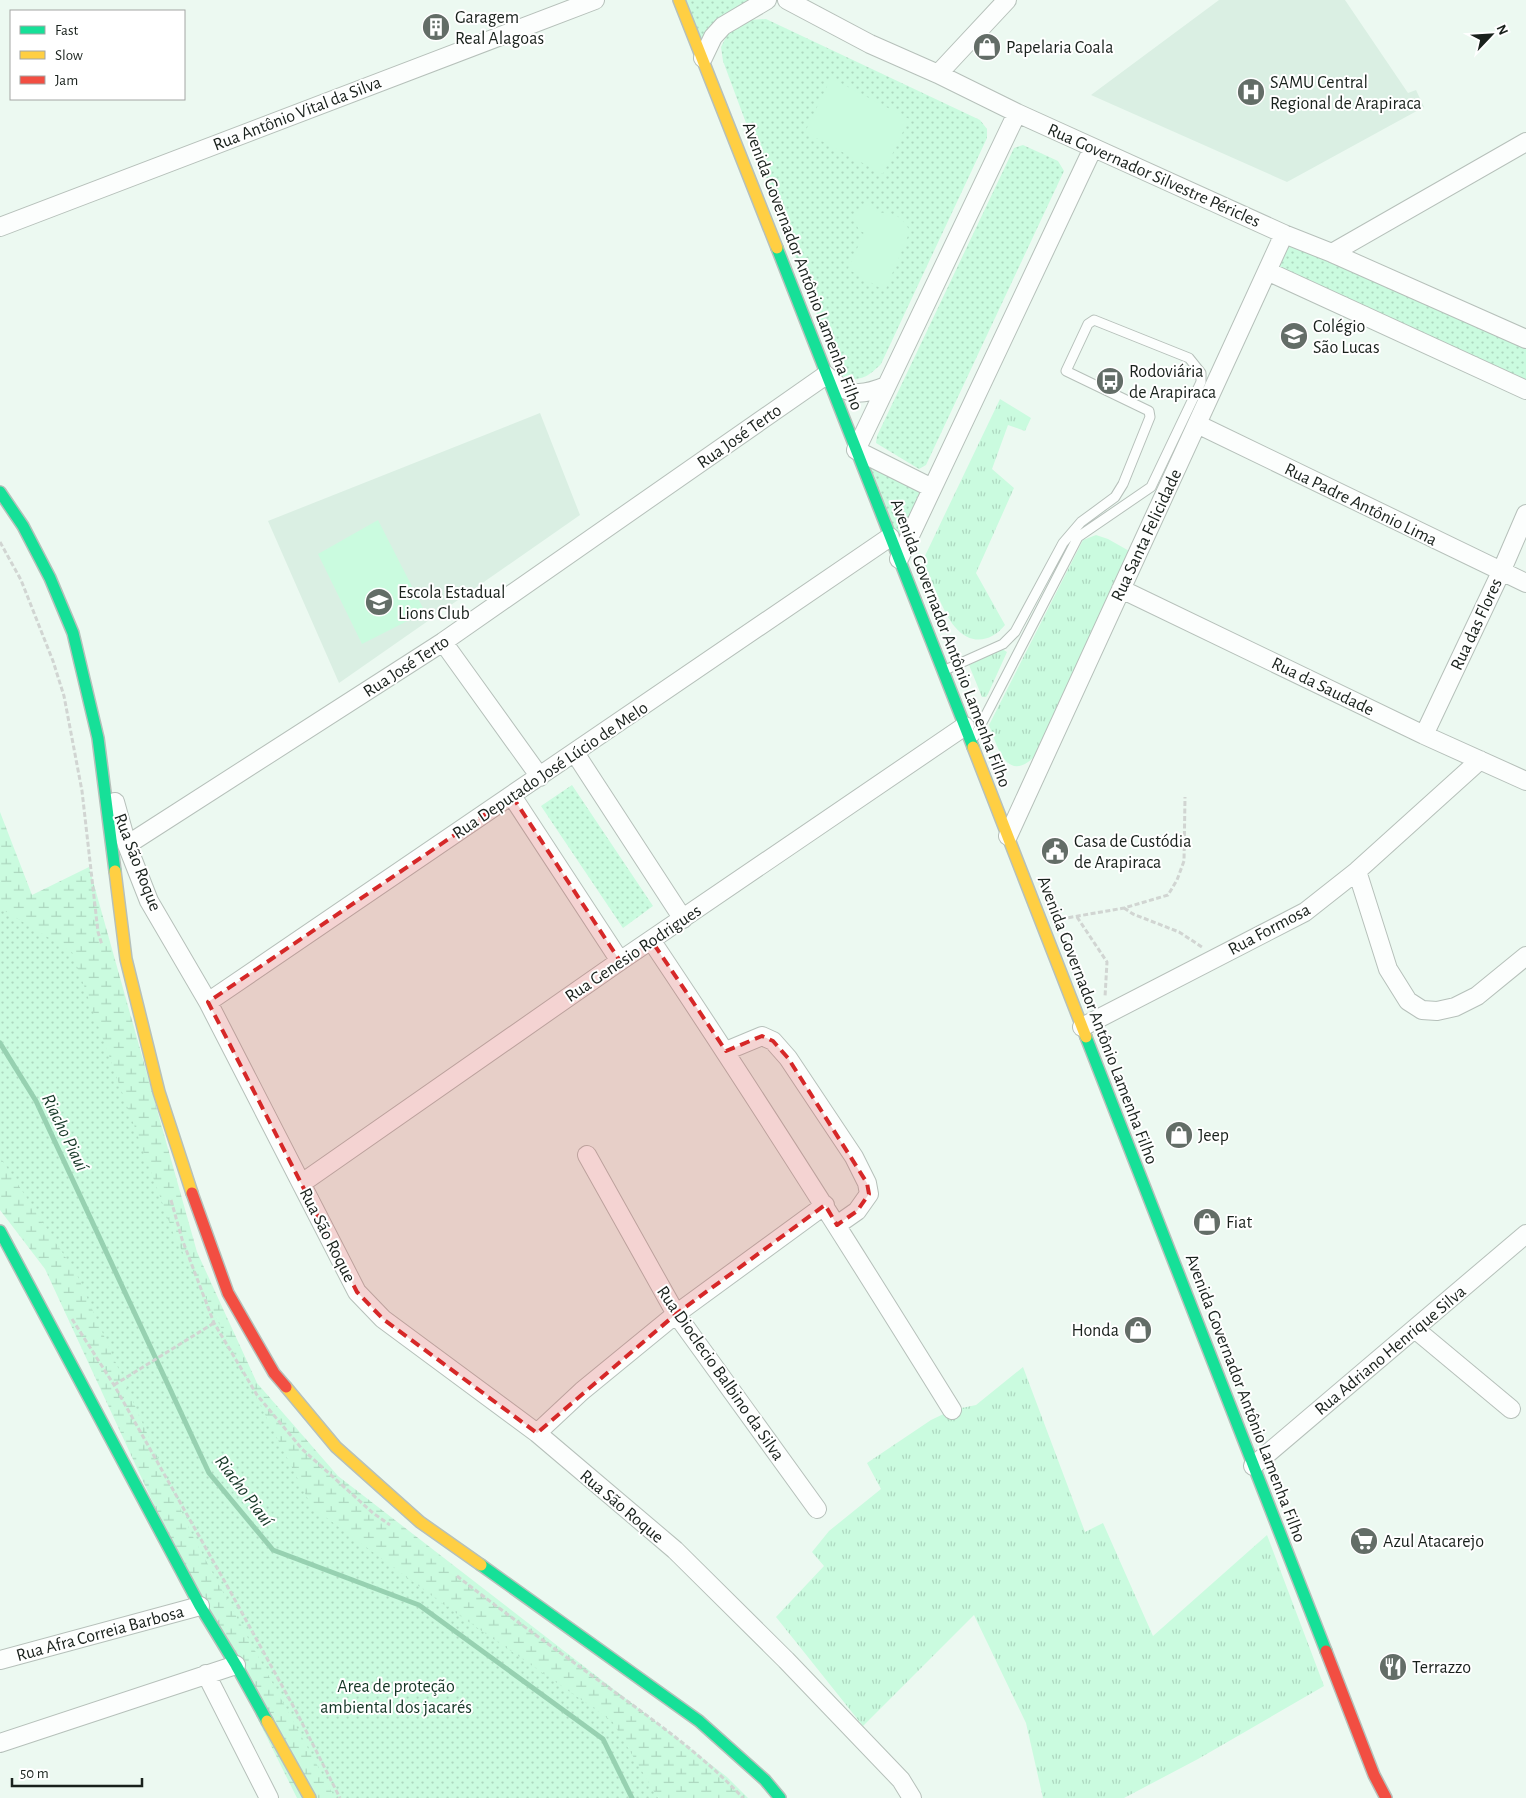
<svg xmlns="http://www.w3.org/2000/svg" width="1526" height="1798" font-family="'Alegreya Sans',sans-serif">
<style>
.built{fill:#daefe3}
.grass{fill:url(#grass-tufts)}
.wetland{fill:url(#wetland-marsh)}
.park{fill:url(#park-dots)}
.pitch{fill:#cafbdf}
.lines{fill:none;stroke-linecap:round;stroke-linejoin:round}
.stream{stroke:#97d1b1;stroke-width:5}
.lane-casing{stroke:#b6c0ba;stroke-width:11}
.street-casing{stroke:#b6c0ba;stroke-width:20}
.fast-casing{stroke:#b6c0ba;stroke-width:14}
.slow-casing{stroke:#b6c0ba;stroke-width:14}
.jam-casing{stroke:#b6c0ba;stroke-width:14}
.path{stroke:#d1d5d2;stroke-width:3;stroke-dasharray:5 2.5;stroke-linecap:butt}
.lane{stroke:#fcfefd;stroke-width:9}
.street{stroke:#fcfefd;stroke-width:18}
.fast{stroke:#16e098;stroke-width:11}
.slow{stroke:#ffcf43;stroke-width:11}
.jam{stroke:#f24e42;stroke-width:11}
.marked{fill:#d62828;fill-opacity:0.2;stroke:#d62828;stroke-width:4;stroke-dasharray:10 6;stroke-linejoin:round}
.labels{text-anchor:middle;stroke-width:4;stroke-linejoin:round;paint-order:stroke}
.poi-label{font-size:18px;fill:#19211c;stroke:#fff;text-anchor:start}
.street-label{font-size:18px;fill:#19211c;stroke:#fff}
.park-label{font-size:18px;fill:#143625;stroke:#fff}
.water-label{font-size:19px;font-style:italic;fill:#173928;stroke:#fff}
</style>
<defs>
<pattern id="grass-tufts" width="24" height="20" patternUnits="userSpaceOnUse" patternTransform="scale(1.25)"><rect width="24" height="20" fill="#cafbdf"/><path d="M3 7l-1-3M5 7V3M7 7l1-3M15 17l-1-3M17 17v-4M19 17l1-3" fill="none" stroke="#add7bf"/></pattern>
<pattern id="wetland-marsh" width="20" height="14" patternUnits="userSpaceOnUse" patternTransform="scale(1.25)"><rect width="20" height="14" fill="#cafbdf"/><path d="M1 5h8M5 5V1M11 12h8M15 12V8" fill="none" stroke="#add7bf"/></pattern>
<pattern id="park-dots" width="8" height="8" patternUnits="userSpaceOnUse" patternTransform="scale(1.25)"><rect width="8" height="8" fill="#cafbdf"/><path d="M2 2h.1M6 6h.1" fill="none" stroke="#add7bf" stroke-width="1.8" stroke-linecap="round"/></pattern>
</defs>
<rect width="100%" height="100%" fill="#ecf9f1"/>
<!-- built -->
<path class="built" d="M1219,0H1345L1408,93L1416,90L1424,107L1287,182L1091,95Z
M540,413L580,515L339,683L268,521Z"/>
<!-- grass -->
<path class="grass" d="M1000,399L1031,418L1025,431L1008,425L992,469L1014,488L976,573L1005,625C991,642 971,646 955,627C943,613 931,578 923,560Z
M1096,535L1108,539L1131,552L1036,755C1007,785 998,748 989,725L1083,540Z
M1002,649L1007,652L988,694L986,697H982L969,665Z
M1023,1367L1085,1532L1103,1523L1153,1636L1267,1535L1324,1686L1198,1759L1124,1798H1043L1026,1723L974,1615L863,1726L776,1617L824,1566L812,1552L829,1531L881,1489L867,1463L931,1420L952,1410L976,1405Z"/>
<!-- wetland -->
<path class="wetland" d="M0,812L32,895L89,867L197,1252L257,1383L338,1476L727,1777L748,1798H297L192,1587L45,1269L0,1210Z"/>
<!-- park -->
<path class="park" d="M679,0H767L723,26L703,58Z
M766,19L980,120L987,129V138L881,364C869,376 864,379 847,380L838,371L723,61L721,47L727,35L739,24L749,20Z
M1023,145L1058,161L1064,171L926,465L919,469L876,443L877,436L1014,148Z
M1284,234L1526,339V390L1267,271Z
M856,450L932,488L899,559Z
M572,785L653,906L623,928L541,806Z
M0,908L72,952L118,1081L174,1235L312,1507L443,1604L612,1721L658,1798H335L192,1535L77,1275L0,1157Z"/>
<!-- pitch -->
<path class="pitch" d="M831,78L909,119L883,174L805,132Z
M863,205H872L878,213C894,211 902,217 910,231L885,291L848,269L864,233L859,230L854,220L856,212Z
M378,520L425,612L362,644L318,554Z"/>
<g class="lines">
<!-- stream -->
<path class="stream" d="M0,1043L36,1101L209,1473L273,1550L419,1605L603,1739L632,1798"/>
<defs>
<path id="lane" d="M945,670L1003,644L1015,632L1063,543L1081,522L1115,497L1123,484L1150,417L1149,411L1066,371L1088,324L1094,320L1189,358L1201,373V382L1151,487L1078,537L975,736"/>
<path id="street" d="M787,0L870,44L938,74L1017,113L1284,234L1332,253L1526,339
M703,58L713,37L723,26L767,0
M938,74L1007,0
M0,227L595,0
M1332,253L1526,142
M1267,271L1526,390
M1197,424L1526,583
M932,488L856,450L1017,113
M899,559L1093,148
M1121,589L1424,735L1526,781
M443,642L540,777
M1424,735L1501,572L1526,514
M575,753L683,919
M512,796L620,961
M115,802L127,845L149,901L208,1002L357,1292L383,1319L537,1433L675,1550L786,1660L901,1780L912,1798
M1008,836L1284,234
M127,845L443,642L826,375C847,396 859,397 886,386
M1357,871L1388,969L1408,1001L1422,1010L1437,1011L1455,1007L1477,996L1526,956
M651,940C755,1095 854,1252 952,1410
M208,1002L890,537
M1082,1027L1305,912L1357,871L1480,760
M726,1051L762,1036L773,1041L788,1058L854,1157L867,1183L869,1194L857,1211L837,1225
M587,1155L676,1314L817,1509
M302,1183L620,961L965,726
M1415,1329L1511,1409
M537,1433L582,1391L676,1314L825,1205
M1253,1466L1526,1234
M0,1660L200,1606
M206,1674L269,1798
M0,1743L236,1665"/>
<path id="fast" d="M777,248L973,747
M0,492L23,526L50,578L73,633L98,738L115,871
M1086,1037L1326,1651
M0,1231L200,1606L236,1665L267,1721
M481,1565L699,1721L765,1780L780,1798"/>
<path id="slow" d="M679,0L777,248
M973,747L1086,1037
M115,871L126,959L159,1092L192,1193
M286,1387L336,1447L420,1522L481,1565
M267,1721L310,1798"/>
<path id="jam" d="M192,1193L228,1293L274,1373L286,1387
M1326,1651L1374,1775L1386,1798"/>
</defs>
<!-- lane casing -->
<use href="#lane" class="lane-casing"/>
<!-- street casing -->
<use href="#street" class="street-casing"/>
<!-- fast casing -->
<use href="#fast" class="fast-casing"/>
<!-- slow casing -->
<use href="#slow" class="slow-casing"/>
<!-- jam casing -->
<use href="#jam" class="jam-casing"/>
<!-- path -->
<path class="path" d="M0,542L21,580L53,661L64,696L82,791L98,932L102,945
M1124,908L1133,914L1179,932L1202,947
M1077,917L1107,962L1105,997
M1061,919L1124,908L1168,895L1177,880L1184,861L1185,797
M171,1200L182,1239L214,1323L257,1395L302,1449L373,1513L390,1525
M72,1319L114,1385L230,1591L297,1713L340,1798
M114,1385L214,1323
M457,1576C503,1612 551,1646 598,1680C649,1717 700,1752 743,1798"/>
<!-- lane -->
<use href="#lane" class="lane"/>
<!-- street -->
<use href="#street" class="street"/>
<!-- fast -->
<use href="#fast" class="fast"/>
<!-- slow -->
<use href="#slow" class="slow"/>
<!-- jam -->
<use href="#jam" class="jam"/>
</g>
<!-- marked area -->
<path class="marked" d="M512,796L620,961L651,940L726,1051L762,1036L773,1041L788,1058L867,1183L869,1194L857,1211L837,1225L825,1205L676,1314L537,1433L383,1319L357,1292L208,1002Z"/>
<!-- icons -->
<defs>
<symbol id="building-disc" viewBox="-11 -11 22 22"><circle r="9.5" fill="#636d67" stroke="#fff"/><path d="M-4-6H4V6H1V3H-1V6H-4ZM-2.5-4.3h1.7v1.8h-1.7ZM.8-4.3h1.7v1.8H.8ZM-2.5-1h1.7V.8h-1.7ZM.8-1h1.7V.8H.8Z" fill="#fff"/></symbol>
<symbol id="shop-disc" viewBox="-11 -11 22 22"><circle r="9.5" fill="#636d67" stroke="#fff"/><path d="M-5-2.5h2.3a2.7 3.5 0 0 1 5.4 0H5L5.5 6h-11ZM-1.5-2.5h3a1.5 2.3 0 0 0-3 0Z" fill="#fff"/></symbol>
<symbol id="hospital-disc" viewBox="-11 -11 22 22"><circle r="9.5" fill="#636d67" stroke="#fff"/><path d="M-5-5h3v3.5h4V-5h3V5h-3V1.5h-4V5h-3Z" fill="#fff"/></symbol>
<symbol id="school-disc" viewBox="-11 -11 22 22"><circle r="9.5" fill="#636d67" stroke="#fff"/><path d="M0-5L7-2L0 1L-7-2ZM-4 1L0 2.5L4 1V4Q0 6-4 4Z" fill="#fff"/></symbol>
<symbol id="bus-disc" viewBox="-11 -11 22 22"><circle r="9.5" fill="#636d67" stroke="#fff"/><path d="M-5-6H5V4H4V6H2V4H-2V6H-4V4H-5ZM-3.5-4V0h7V-4ZM-3.5 1.2v1.5H-2V1.2ZM2 1.2v1.5H3.5V1.2Z" fill="#fff"/></symbol>
<symbol id="university-disc" viewBox="-11 -11 22 22"><circle r="9.5" fill="#636d67" stroke="#fff"/><path d="M0-5L7-2L0 1L-7-2ZM-4 1L0 2.5L4 1V4Q0 6-4 4Z" fill="#fff"/></symbol>
<symbol id="civic-disc" viewBox="-11 -11 22 22"><circle r="9.5" fill="#636d67" stroke="#fff"/><path d="M-.6-6.5H3V-4.5H.6V-3L4-1V1h2V6H-6V1h2V-1L-.6-3ZM-1.2 2.5V6h2.4V2.5Z" fill="#fff"/></symbol>
<symbol id="supermarket-disc" viewBox="-11 -11 22 22"><circle r="9.5" fill="#636d67" stroke="#fff"/><path d="M-6-5.5h2.5l.6 2H6L4.5 2H-2.5L-4.4-4H-6ZM-1.5 3.2a1.3 1.3 0 1 0 .1 0ZM3 3.2a1.3 1.3 0 1 0 .1 0Z" fill="#fff"/></symbol>
<symbol id="restaurant-disc" viewBox="-11 -11 22 22"><circle r="9.5" fill="#636d67" stroke="#fff"/><path d="M-5-6h1v4h1v-4h1v4h1v-4h1v5L-1.5 .5V6h-2V.5L-5-1ZM5-6V6H3V1.5H1.5Q1.5-4 5-6Z" fill="#fff"/></symbol>
</defs>
<g fill-rule="evenodd">
<use href="#building-disc" x="420" y="11" width="32" height="32"/>
<use href="#shop-disc" x="971" y="31" width="32" height="32"/>
<use href="#hospital-disc" x="1235" y="76" width="32" height="32"/>
<use href="#school-disc" x="1278" y="320" width="32" height="32"/>
<use href="#bus-disc" x="1094" y="365" width="32" height="32"/>
<use href="#university-disc" x="363" y="586" width="32" height="32"/>
<use href="#civic-disc" x="1039" y="835" width="32" height="32"/>
<use href="#shop-disc" x="1163" y="1119" width="32" height="32"/>
<use href="#shop-disc" x="1191" y="1206" width="32" height="32"/>
<use href="#shop-disc" x="1122" y="1314" width="32" height="32"/>
<use href="#supermarket-disc" x="1348" y="1525" width="32" height="32"/>
<use href="#restaurant-disc" x="1377" y="1651" width="32" height="32"/>
</g>
<g class="labels">
<!-- poi labels -->
<g class="poi-label">
<text x="455" y="23">Garagem<tspan x="455" dy="21">Real Alagoas</tspan></text>
<text x="1006" y="53">Papelaria Coala</text>
<text x="1270" y="88">SAMU Central<tspan x="1270" dy="21">Regional de Arapiraca</tspan></text>
<text x="1313" y="332">Colégio<tspan x="1313" dy="21">São Lucas</tspan></text>
<text x="1129" y="377">Rodoviária<tspan x="1129" dy="21">de Arapiraca</tspan></text>
<text x="398" y="598">Escola Estadual<tspan x="398" dy="21">Lions Club</tspan></text>
<text x="1074" y="847">Casa de Custódia<tspan x="1074" dy="21">de Arapiraca</tspan></text>
<text x="1198" y="1141">Jeep</text>
<text x="1226" y="1228">Fiat</text>
<text x="1119" y="1336" text-anchor="end">Honda</text>
<text x="1383" y="1547">Azul Atacarejo</text>
<text x="1412" y="1673">Terrazzo</text>
</g>
<!-- street labels -->
<g class="street-label">
<text transform="translate(297 113) rotate(-21)" y="6">Rua Antônio Vital da Silva</text>
<text transform="translate(1154 175) rotate(24)" y="6">Rua Governador Silvestre Péricles</text>
<text transform="translate(803 266) rotate(69)" y="6">Avenida Governador Antônio Lamenha Filho</text>
<text transform="translate(739 436) rotate(-35)" y="6">Rua José Terto</text>
<text transform="translate(1361 504) rotate(26)" y="6">Rua Padre Antônio Lima</text>
<text transform="translate(1146 535) rotate(-65)" y="6">Rua Santa Felicidade</text>
<text transform="translate(1476 624) rotate(-65)" y="6">Rua das Flores</text>
<text transform="translate(951 643) rotate(69)" y="6">Avenida Governador Antônio Lamenha Filho</text>
<text transform="translate(406 666) rotate(-33)" y="6">Rua José Terto</text>
<text transform="translate(1323 686) rotate(26)" y="6">Rua da Saudade</text>
<text transform="translate(550 770) rotate(-34)" y="6">Rua Deputado José Lúcio de Melo</text>
<text transform="translate(138 862) rotate(69)" y="6">Rua São Roque</text>
<text transform="translate(1269 929) rotate(-28)" y="6">Rua Formosa</text>
<text transform="translate(633 953) rotate(-34)" y="6">Rua Genesio Rodrigues</text>
<text transform="translate(1098 1020) rotate(69)" y="6">Avenida Governador Antônio Lamenha Filho</text>
<text transform="translate(328 1235) rotate(63)" y="6">Rua São Roque</text>
<text transform="translate(1390 1350) rotate(-40)" y="6">Rua Adriano Henrique Silva</text>
<text transform="translate(721 1373) rotate(55)" y="6">Rua Dioclecio Balbino da Silva</text>
<text transform="translate(1246 1398) rotate(69)" y="6">Avenida Governador Antônio Lamenha Filho</text>
<text transform="translate(622 1506) rotate(40)" y="6">Rua São Roque</text>
<text transform="translate(100 1633) rotate(-15)" y="6">Rua Afra Correia Barbosa</text>
</g>
<!-- park labels -->
<g class="park-label">
<text x="396" y="1692">Area de proteção<tspan x="396" dy="21">ambiental dos jacarés</tspan></text>
</g>
<!-- water labels -->
<g class="water-label">
<text transform="translate(66 1132) rotate(64)" y="7">Riacho Piauí</text>
<text transform="translate(245 1490) rotate(53)" y="7">Riacho Piauí</text>
</g>
</g>
<!-- legend -->
<rect x="10" y="10" width="175" height="90" fill="#ffffff" stroke="#a3a6a4"/>
<rect x="20" y="26" width="25" height="8" fill="#16e098" stroke="#a3a6a4"/>
<text x="55" y="35" font-size="15" fill="#19211c">Fast</text>
<rect x="20" y="51" width="25" height="8" fill="#ffcf43" stroke="#a3a6a4"/>
<text x="55" y="60" font-size="15" fill="#19211c">Slow</text>
<rect x="20" y="76" width="25" height="8" fill="#f24e42" stroke="#a3a6a4"/>
<text x="55" y="85" font-size="15" fill="#19211c">Jam</text>
<!-- north arrow -->
<g transform="translate(1491 35) rotate(65)" stroke="#ffffff" stroke-width="4" paint-order="stroke">
<path d="M0-4L9 19L0 12L-9 19Z" fill="#19211c"/>
<text y="-8" font-size="14" font-weight="bold" text-anchor="middle" fill="#19211c">N</text>
</g>
<!-- scale -->
<path d="M12 1778v8h130v-8" fill="none" stroke="#19211c" stroke-width="2.5"/>
<text x="20" y="1778" font-size="15" fill="#19211c" stroke="#ffffff" stroke-width="4" paint-order="stroke">50 m</text>
</svg>
